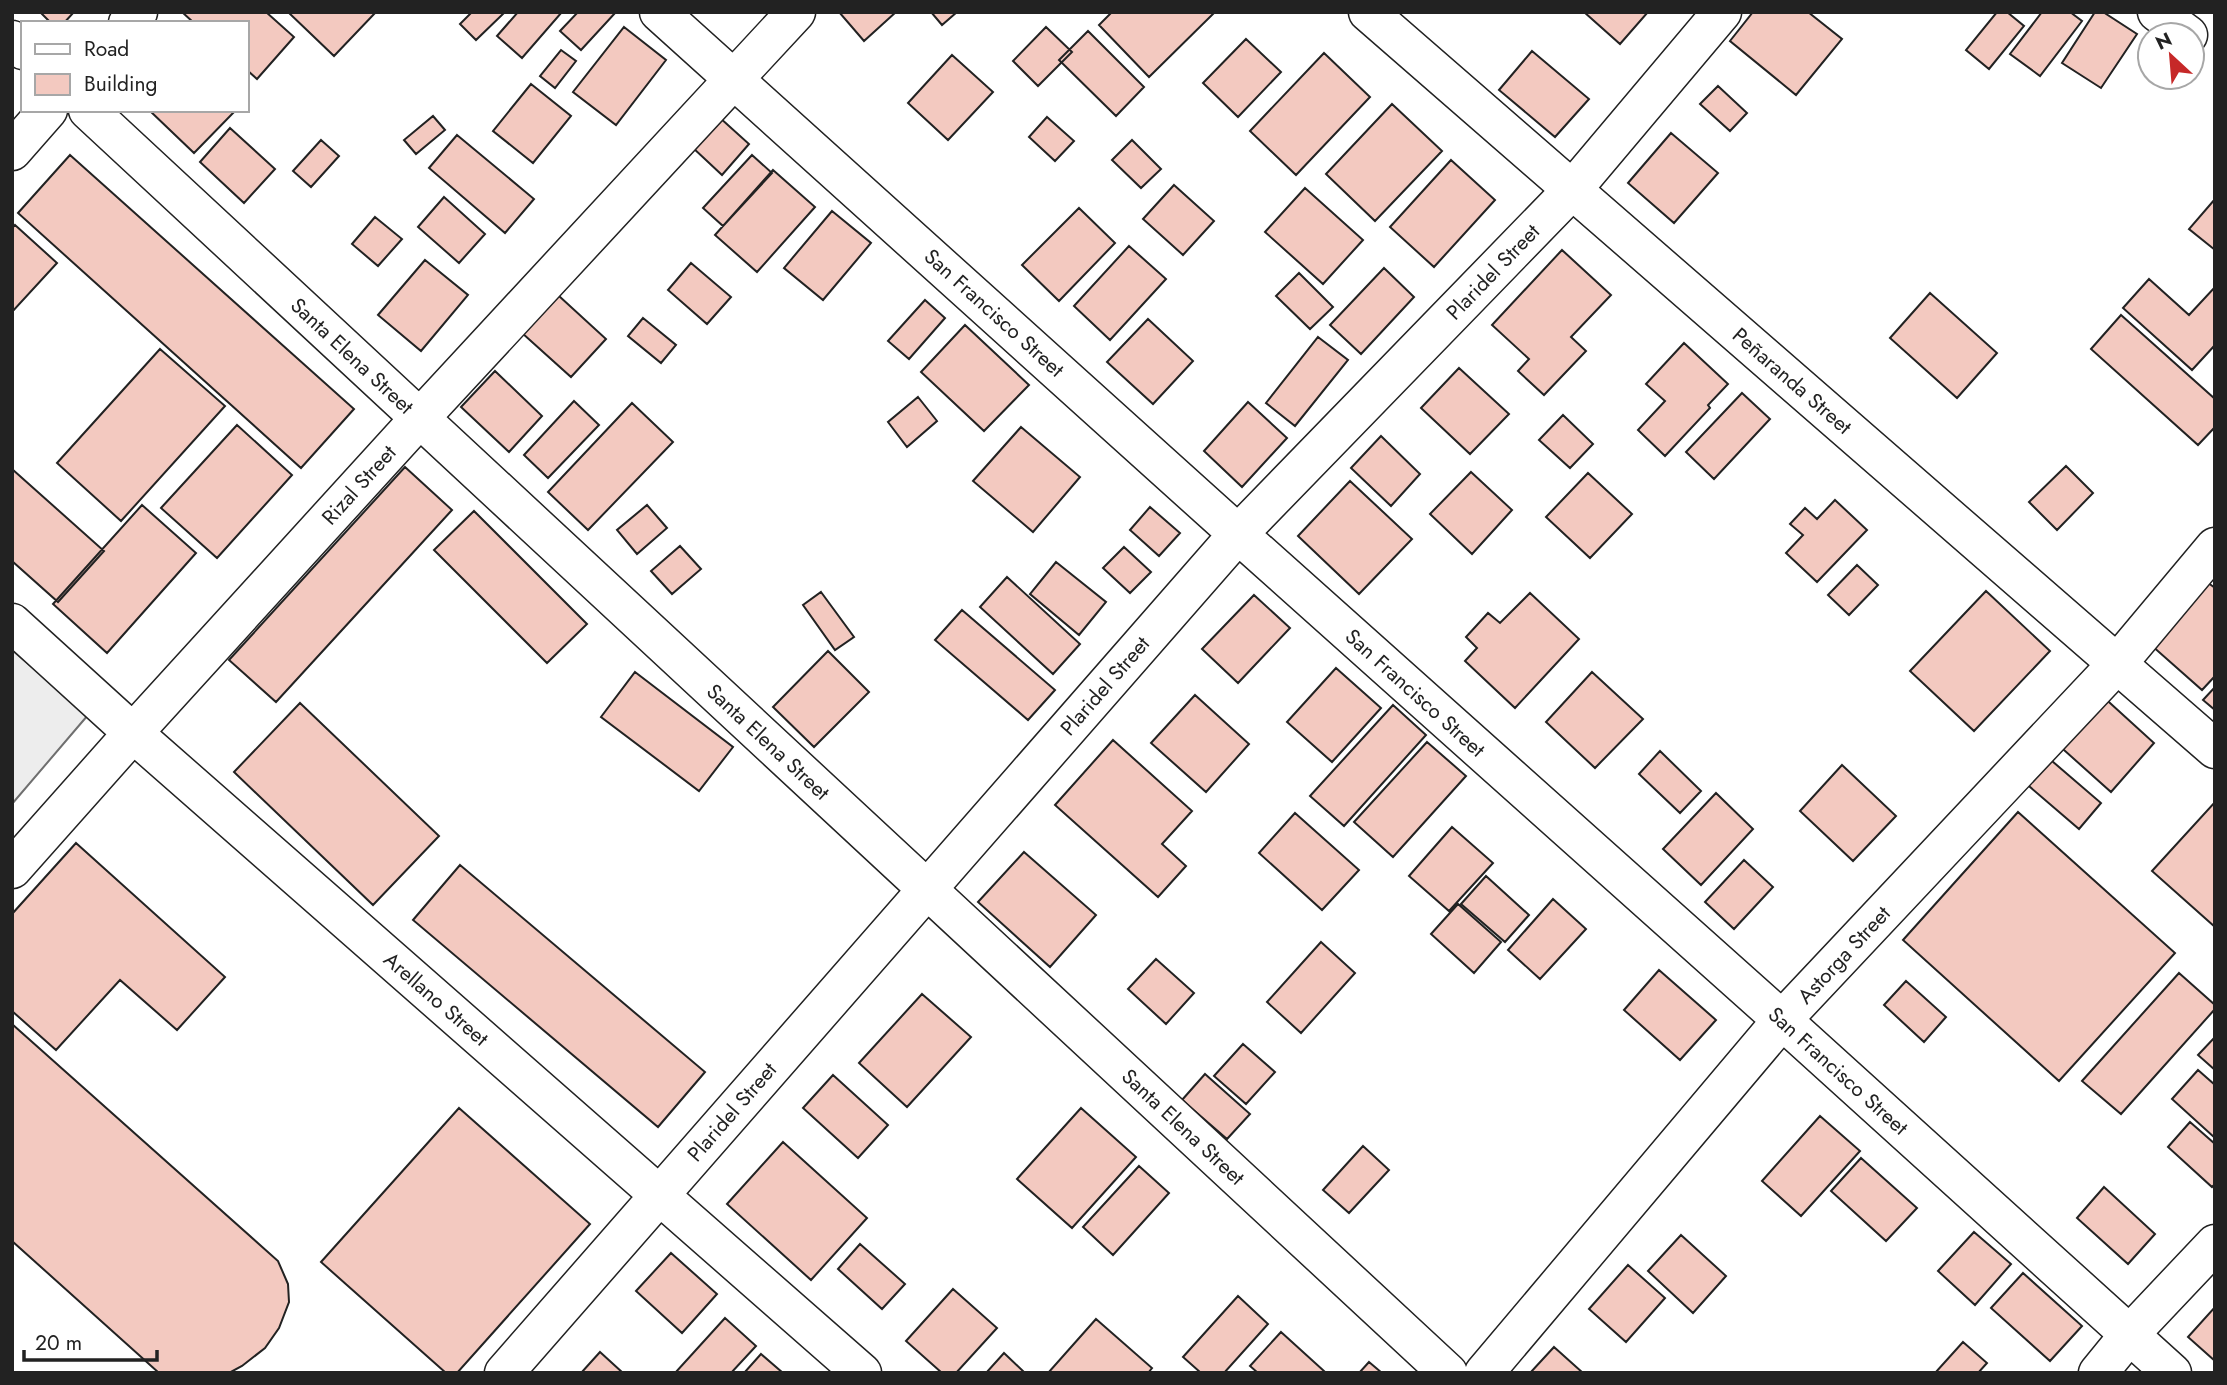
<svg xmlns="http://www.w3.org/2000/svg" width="2227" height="1385" font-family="Jost,sans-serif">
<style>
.parking{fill:#ededed;stroke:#6f6f6f;stroke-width:2}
.building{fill:#f3c9c0;stroke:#222;stroke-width:2}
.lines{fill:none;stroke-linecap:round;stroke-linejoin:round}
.minor-casing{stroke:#222;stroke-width:41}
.tertiary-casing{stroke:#222;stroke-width:41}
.minor{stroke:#fff;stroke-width:38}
.tertiary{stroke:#fff;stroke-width:38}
.labels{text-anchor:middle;stroke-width:5;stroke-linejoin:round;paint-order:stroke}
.street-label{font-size:21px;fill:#222;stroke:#fff}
</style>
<rect width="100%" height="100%" fill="#fff"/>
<!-- parking -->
<path class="parking" d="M12,650L88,715L12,804Z"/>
<!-- building -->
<path class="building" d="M40,12H74L64,23H51Z
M182,12H266L294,37L257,79L247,70V23H194Z
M288,12H376L334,56Z
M472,12H505L476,40L460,24Z
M518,12H562L522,58L497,36Z
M578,12H616L581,50L560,31Z
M839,12H896L864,41Z
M931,12H957L942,25Z
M1112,12H1215L1149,77L1099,25Z
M1584,12H1648L1620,44Z
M1753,12H1808L1842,39L1796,95L1730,41Z
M1997,12H2007L2024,26L1989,69L1966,50Z
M2042,12H2070L2082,21L2040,76L2010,54Z
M2095,12H2103L2137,34L2101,88L2062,63Z
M624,27L666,60L616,125L573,92Z
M1046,27L1072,52L1038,86L1013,61Z
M1088,31L1144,87L1116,116L1059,60Z
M1246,39L1281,72L1238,117L1203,83Z
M561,50L576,61L555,88L540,76Z
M1532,51L1589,99L1555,137L1499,90Z
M1324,53L1370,97L1296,175L1250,131Z
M952,55L993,92L948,140L908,103Z
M531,84L571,116L533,163L493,131Z
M1718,86L1747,113L1730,131L1700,104Z
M1392,104L1442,151L1375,221L1326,174Z
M149,110H236L194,153Z
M433,116L445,130L416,154L404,140Z
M719,117L749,144L722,175L692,147Z
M1047,117L1074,141L1055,161L1029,137Z
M230,128L275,169L244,203L200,162Z
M1671,133L1718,173L1674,223L1628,183Z
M457,135L534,199L505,233L429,168Z
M321,140L339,156L311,187L293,171Z
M1132,140L1161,169L1141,188L1112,160Z
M70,155L354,409L301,468L18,213Z
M752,155L772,173L723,226L703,208Z
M1451,160L1495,200L1434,267L1390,227Z
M773,170L815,207L757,272L715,235Z
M1174,185L1214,221L1183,255L1143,219Z
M1305,188L1363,240L1323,284L1265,232Z
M444,197L485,234L459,263L418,227Z
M2215,199V250L2189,229Z
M1079,208L1115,243L1059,301L1022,265Z
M832,211L871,243L823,300L784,268Z
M375,217L402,239L378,266L352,244Z
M15,225L57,263L12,312V228Z
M1129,246L1166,279L1110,340L1074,306Z
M1562,250L1611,295L1571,337L1586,351L1544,395L1518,371L1529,359L1492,325Z
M425,260L468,295L421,351L378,315Z
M691,263L731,297L707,324L668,290Z
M1384,268L1414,297L1361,354L1330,325Z
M1299,273L1333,307L1310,329L1276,296Z
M2149,279L2189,315L2215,287V345L2192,370L2123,308Z
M547,285L606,339L571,377L512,324Z
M1930,293L1997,353L1957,398L1890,338Z
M925,300L945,318L909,359L888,341Z
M2121,315L2215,399V427L2198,445L2091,349Z
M643,318L676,345L661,363L628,336Z
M1148,319L1193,361L1153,404L1107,362Z
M965,325L1029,385L984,431L921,372Z
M1318,337L1348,360L1295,426L1266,403Z
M1684,343L1728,384L1708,405L1710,408L1665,456L1638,430L1665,401L1646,384Z
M160,349L225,406L121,521L57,463Z
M1459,368L1509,414L1470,454L1421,408Z
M495,371L542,416L509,452L461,407Z
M1742,393L1770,419L1714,479L1686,452Z
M918,397L937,421L907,447L888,422Z
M574,401L599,425L548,478L524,455Z
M1248,402L1287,438L1242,487L1204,451Z
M632,403L673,442L588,530L548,492Z
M1563,415L1593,444L1570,468L1539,440Z
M237,425L292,475L217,558L161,508Z
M1021,427L1080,477L1033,532L973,481Z
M1381,436L1420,474L1391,506L1351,468Z
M2066,466L2093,493L2057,530L2029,502Z
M405,467L452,510L276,702L229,660Z
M12,469L104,551L58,602L12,561Z
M1471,472L1512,510L1472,554L1430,514Z
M1588,473L1632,514L1590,558L1546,517Z
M1350,481L1412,539L1359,594L1298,536Z
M1835,500L1867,530L1817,582L1786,553L1803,535L1790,524L1805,508L1817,519Z
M142,505L196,553L107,653L53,604Z
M647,505L667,528L637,554L617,530Z
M1150,507L1180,533L1159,556L1130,530Z
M474,511L587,624L547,663L434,550Z
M680,546L701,569L672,594L651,571Z
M1124,547L1151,572L1130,593L1103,568Z
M1056,562L1106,602L1079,635L1030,594Z
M1857,565L1878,585L1849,615L1828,595Z
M1007,577L1080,644L1053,674L980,607Z
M2207,582L2215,588V676L2202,690L2151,645Z
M1986,591L2050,651L1974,731L1910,671Z
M821,592L854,637L835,650L803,605Z
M1530,593L1579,639L1515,708L1465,661L1477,648L1466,637L1488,613L1500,623Z
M1254,595L1290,628L1238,683L1202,649Z
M962,610L1055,690L1028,720L935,640Z
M828,651L869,692L814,747L773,707Z
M1336,668L1381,708L1332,762L1287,722Z
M635,672L733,747L699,791L601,717Z
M1592,672L1643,719L1595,768L1546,722Z
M2215,687V710L2203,700Z
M2099,693L2154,743L2111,792L2055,742Z
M1195,695L1249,744L1206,792L1151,743Z
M300,703L439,836L373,905L234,772Z
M1393,705L1426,735L1344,826L1310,796Z
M1113,740L1192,811L1162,844L1186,866L1158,897L1055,805Z
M1427,742L1466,776L1393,857L1354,822Z
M1660,751L1701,791L1680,813L1639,774Z
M2045,755L2101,803L2079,829L2023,781Z
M1842,765L1896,816L1853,861L1800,811Z
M1716,793L1753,829L1701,885L1663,849Z
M2215,802V927L2152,871Z
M2018,812L2175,953L2059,1081L1903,940Z
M1295,813L1359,870L1322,910L1259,853Z
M1452,827L1493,863L1449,911L1409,876Z
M76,843L225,977L177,1030L120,980L56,1050L12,1011V914Z
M1024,852L1096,915L1050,967L978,902Z
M1744,860L1773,887L1734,929L1705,902Z
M460,865L705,1072L658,1127L413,920Z
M1486,876L1529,915L1505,942L1461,904Z
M1553,899L1586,929L1540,979L1508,950Z
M1458,904L1501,942L1474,973L1431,934Z
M1321,942L1355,973L1301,1033L1267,1002Z
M1156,959L1194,993L1166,1024L1128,989Z
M1659,970L1716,1020L1680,1060L1624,1010Z
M2179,973L2215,1005V1009L2121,1114L2082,1081Z
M1906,981L1946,1017L1924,1042L1884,1005Z
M922,994L971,1037L907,1107L859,1063Z
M12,1024L278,1261L288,1284L289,1302L279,1328L265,1348L242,1366L229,1373H159L12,1241Z
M2215,1037V1070L2198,1055Z
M1243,1044L1275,1072L1246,1104L1214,1076Z
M2198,1070L2215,1085V1138L2172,1099Z
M1205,1074L1250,1114L1227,1139L1182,1100Z
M833,1075L888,1125L858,1158L803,1108Z
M459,1108L590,1224L457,1373H446L321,1262Z
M1081,1108L1136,1157L1072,1228L1017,1179Z
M1820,1116L1860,1151L1801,1216L1762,1181Z
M2190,1122L2215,1144V1184L2212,1187L2168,1147Z
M783,1142L867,1218L811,1280L727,1204Z
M1363,1146L1389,1170L1349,1213L1323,1190Z
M1861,1158L1917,1208L1886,1241L1831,1191Z
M1139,1166L1169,1193L1113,1255L1083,1227Z
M2104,1187L2155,1234L2128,1264L2077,1218Z
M1974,1232L2011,1264L1975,1305L1938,1271Z
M1681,1235L1726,1276L1693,1313L1648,1271Z
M860,1244L905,1284L882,1309L838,1269Z
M671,1253L717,1294L682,1333L636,1291Z
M1628,1265L1665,1298L1626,1342L1589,1309Z
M2023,1273L2082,1326L2050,1361L1991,1308Z
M953,1289L997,1328L956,1373H942L906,1341Z
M1238,1296L1268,1324L1224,1373H1201L1183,1357Z
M2215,1307V1361L2188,1337Z
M725,1318L756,1346L731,1373H675Z
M1096,1319L1152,1368L1148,1373H1048Z
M1281,1332L1324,1371L1322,1373H1258L1250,1366Z
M1963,1342L1987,1363L1978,1373H1935Z
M1554,1347L1583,1373H1530Z
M600,1352L623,1373H581Z
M1004,1353L1025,1373H986Z
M761,1354L783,1373H744Z
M1369,1362L1382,1373H1359Z"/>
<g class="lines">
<defs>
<path id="minor" d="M659,12L1238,534L1782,1020L2172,1373
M2157,12L2188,35
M12,40L23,50
M88,110L1448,1373
M12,623L133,733L862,1373
M12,869L133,733L419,419L796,12
M504,1373L1238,534L1572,190L1722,12
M1484,1373L1782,1020L2117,664L2215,547
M2098,1373L2129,1335L2215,1244"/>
<path id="tertiary" d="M1368,12L2215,749
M128,23L138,12
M12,151L48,110"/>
</defs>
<!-- minor casing -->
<use href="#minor" class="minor-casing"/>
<!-- tertiary casing -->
<use href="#tertiary" class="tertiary-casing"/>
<!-- minor -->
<use href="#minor" class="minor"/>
<!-- tertiary -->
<use href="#tertiary" class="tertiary"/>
</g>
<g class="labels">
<!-- street labels -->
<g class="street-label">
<text transform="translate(1493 272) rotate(-46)" y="7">Plaridel Street</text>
<text transform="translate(994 313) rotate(42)" y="7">San Francisco Street</text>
<text transform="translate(352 356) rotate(43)" y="7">Santa Elena Street</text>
<text transform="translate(1792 381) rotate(41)" y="7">Peñaranda Street</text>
<text transform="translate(359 485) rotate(-48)" y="7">Rizal Street</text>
<text transform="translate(1105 686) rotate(-49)" y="7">Plaridel Street</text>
<text transform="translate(1415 693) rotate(42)" y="7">San Francisco Street</text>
<text transform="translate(768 742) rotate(43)" y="7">Santa Elena Street</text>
<text transform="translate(1844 955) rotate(-47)" y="7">Astorga Street</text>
<text transform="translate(436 999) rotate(41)" y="7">Arellano Street</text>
<text transform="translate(1838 1071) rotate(42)" y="7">San Francisco Street</text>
<text transform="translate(732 1112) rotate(-49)" y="7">Plaridel Street</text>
<text transform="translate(1183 1127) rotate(43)" y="7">Santa Elena Street</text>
</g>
</g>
<!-- border -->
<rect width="2227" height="1385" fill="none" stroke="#222222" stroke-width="28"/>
<!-- legend -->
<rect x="21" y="21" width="228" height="91" fill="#ffffff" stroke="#a7a7a7" stroke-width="2"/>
<rect x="35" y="44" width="35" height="10" fill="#ffffff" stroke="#a7a7a7" stroke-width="2"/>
<text x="84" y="56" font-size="21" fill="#222222">Road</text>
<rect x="35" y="74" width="35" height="21" fill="#f3c9c0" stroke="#a7a7a7" stroke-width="2"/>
<text x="84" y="91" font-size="21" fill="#222222">Building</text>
<!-- north arrow -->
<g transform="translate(2171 56) rotate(334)"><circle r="33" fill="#ffffff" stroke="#a7a7a7" stroke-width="2"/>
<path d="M0-5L12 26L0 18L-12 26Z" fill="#c62828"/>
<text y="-10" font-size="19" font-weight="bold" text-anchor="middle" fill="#222222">N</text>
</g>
<!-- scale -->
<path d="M24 1350v10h133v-10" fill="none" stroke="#222222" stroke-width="3.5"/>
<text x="35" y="1350" font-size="21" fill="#222222" stroke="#ffffff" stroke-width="5" paint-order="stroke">20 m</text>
</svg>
